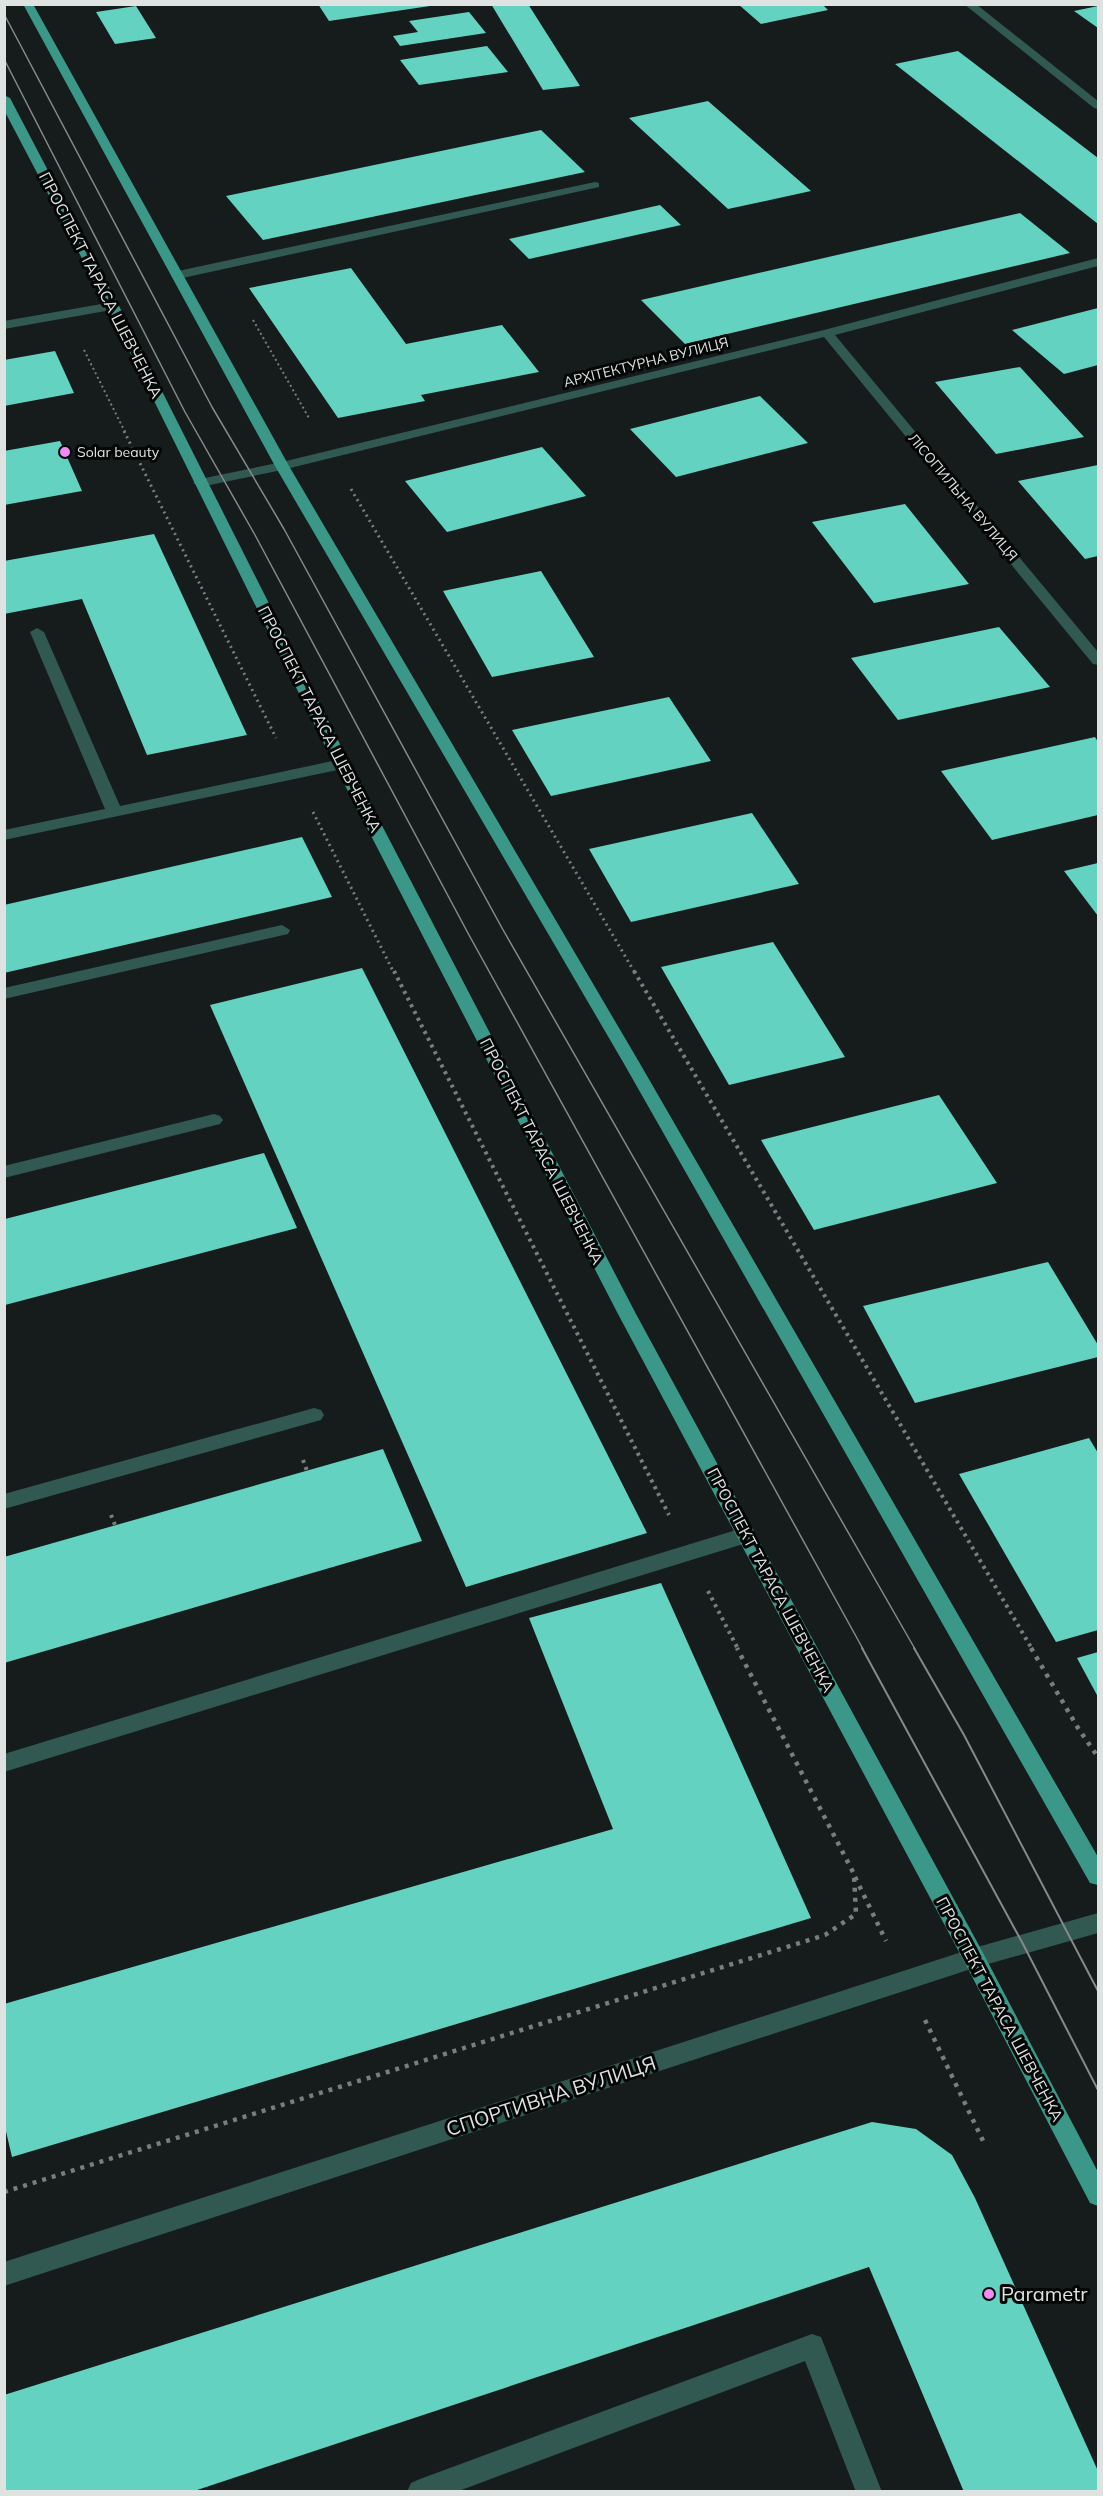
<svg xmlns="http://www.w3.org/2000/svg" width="1103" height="2496" font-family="Mulish,sans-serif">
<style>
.building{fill:#63d2c0}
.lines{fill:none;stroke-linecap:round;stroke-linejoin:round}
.path-far3{stroke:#787e7d;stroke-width:2;stroke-dasharray:2 3;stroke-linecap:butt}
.path-far2{stroke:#787e7d;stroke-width:3;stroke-dasharray:2 4;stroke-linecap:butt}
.path-far1{stroke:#787e7d;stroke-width:4;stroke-dasharray:3 4.5;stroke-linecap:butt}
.path{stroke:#787e7d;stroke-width:4.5;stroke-dasharray:4 6;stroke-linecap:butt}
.minor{fill:#315952;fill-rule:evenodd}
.major{fill:#3b9889;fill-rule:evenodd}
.tram-far1{stroke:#858a89;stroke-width:1.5}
.tram{stroke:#858a89;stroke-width:2}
.poi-dot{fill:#f18af4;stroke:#040606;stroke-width:2}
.labels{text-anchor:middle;stroke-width:6;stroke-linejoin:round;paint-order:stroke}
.far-street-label{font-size:14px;fill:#dee2e1;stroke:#040606}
.far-poi-label{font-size:14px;fill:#dee2e1;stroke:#040606;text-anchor:start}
.street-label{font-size:16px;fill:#dee2e1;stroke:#040606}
.near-street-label{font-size:20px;fill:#dee2e1;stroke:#040606}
.near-poi-label{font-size:20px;fill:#dee2e1;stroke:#040606;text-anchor:start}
</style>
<rect width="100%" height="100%" fill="#151c1b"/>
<!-- building -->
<path class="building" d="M318,4H430V6L329,21Z
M491,4H528L580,86L543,90Z
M738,4H822L828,10L761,24Z
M136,6L156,38L115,44L96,12Z
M1098,6V28L1074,11Z
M469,12L486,33L400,46L393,36L418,32L409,21Z
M487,46L508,72L419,85L400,60Z
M958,51L1098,158V224L895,64Z
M708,101L811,191L728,209L629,118Z
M541,130L585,172L263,240L226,196Z
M660,205L681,225L529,259L509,239Z
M1020,213L1070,253L685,344L641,300Z
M351,268L406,344L502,325L539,372L421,395L425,401L338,418L249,288Z
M1098,308V365L1064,374L1012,330Z
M55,351L74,393L4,406V360Z
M1020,367L1084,437L996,454L935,382Z
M760,396L808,443L676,477L630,429Z
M60,441L82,491L4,505V451Z
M542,447L586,496L447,532L405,481Z
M1098,465V556L1085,559L1018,481Z
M905,504L969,584L874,603L812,522Z
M154,534L247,735L147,755L82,599L4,614V561Z
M541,571L594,657L492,677L443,591Z
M999,627L1050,687L898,720L851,658Z
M669,697L711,761L551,796L512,730Z
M1095,737L1098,742V815L992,840L941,771Z
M752,813L799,884L631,922L589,849Z
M302,837L332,897L4,973V905Z
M1098,863V916L1064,871Z
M773,942L845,1057L729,1085L661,967Z
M362,968L647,1533L466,1587L210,1005Z
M939,1095L997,1183L814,1230L761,1140Z
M264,1153L297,1228L5,1305V1219Z
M1048,1262L1098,1345V1357L915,1403L863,1306Z
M1089,1438L1098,1453V1630L1056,1642L959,1474Z
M383,1449L422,1541L4,1663V1557Z
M661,1583L811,1918L12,2157L4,2123V2004L613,1829L529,1618Z
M1098,1652V1697L1077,1658Z
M872,2122L916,2129L952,2155L975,2198L1098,2471V2492H964L869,2267L191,2492H4V2395Z"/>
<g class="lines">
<!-- path-far3 -->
<path class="path-far3" d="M253,320L309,418
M84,350L125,432"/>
<!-- path-far2 -->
<path class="path-far2" d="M124,431L276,738
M351,489L635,973
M313,812L394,973"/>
<!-- path-far1 -->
<path class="path-far1" d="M394,971L669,1515
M634,971L1032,1649
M303,1460L307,1471
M111,1515L115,1525
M708,1591L738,1649"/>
<!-- path -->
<path class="path" d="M1031,1648L1078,1728L1098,1757
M855,1877L886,1941
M925,2020L985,2145
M4,2192L825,1935L856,1914L854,1874L737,1648"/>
<!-- minor -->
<path class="minor" d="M964,4H976L1098,101V109L1094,108Z
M595,182L599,183V187L178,279L172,275L178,271Z
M1098,258V266L835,335L1098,652V665L1093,664L824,337L282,470L200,487L193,483L200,479L282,462L824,330Z
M113,302L117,303V309L4,329V321Z
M37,628L44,632L120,806L342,759L350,764L342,769L4,840V830L105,809L30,632Z
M282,925L290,930L288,934L4,999V988Z
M214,1114L220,1116L223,1120L220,1124L4,1178V1166Z
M314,1408L321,1410L324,1415L321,1420L4,1509V1494Z
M746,1527L753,1529L756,1535L753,1541L4,1772V1754Z
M1098,1913V1933L974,1968L4,2286V2262L974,1948Z
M812,2334L821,2337L882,2492H856L805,2361L456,2492H407L411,2483L420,2479Z"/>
<!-- major -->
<path class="major" d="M23,4H33L289,466L639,1062L1098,1857V1885L1090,1883L623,1062L275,466Z
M4,95L10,98L119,306L350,764L636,1314L982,1951L1098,2172V2206L1090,2203L966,1965L618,1314L334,764L107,306L4,110Z"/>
<!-- tram-far1 -->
<path class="tram-far1" d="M4,14L212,407L284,529L502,928L915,1649
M4,59L185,412L255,535L469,935L863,1649"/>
<!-- tram -->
<path class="tram" d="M862,1648L1023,1944L1098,2090
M914,1648L964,1735L1098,1991"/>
</g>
<!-- markers -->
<g class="poi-dot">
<circle cx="65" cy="452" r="6"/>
<circle cx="989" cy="2294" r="6"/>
</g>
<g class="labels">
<!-- far-street labels -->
<g class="far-street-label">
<text transform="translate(646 362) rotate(-14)" y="5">АРХІТЕКТУРНА ВУЛИЦЯ</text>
<text transform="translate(963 497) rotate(50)" y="5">ЛІСОПИЛЬНА ВУЛИЦЯ</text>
</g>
<!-- far-poi labels -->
<g class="far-poi-label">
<text x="77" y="457">Solar beauty</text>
</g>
<!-- street labels -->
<g class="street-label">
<text transform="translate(101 285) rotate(63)" y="6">ПРОСПЕКТ ТАРАСА ШЕВЧЕНКА</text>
<text transform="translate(320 719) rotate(63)" y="6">ПРОСПЕКТ ТАРАСА ШЕВЧЕНКА</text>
<text transform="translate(542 1151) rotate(63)" y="6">ПРОСПЕКТ ТАРАСА ШЕВЧЕНКА</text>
<text transform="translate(771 1580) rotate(62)" y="6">ПРОСПЕКТ ТАРАСА ШЕВЧЕНКА</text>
<text transform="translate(1000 2009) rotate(62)" y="6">ПРОСПЕКТ ТАРАСА ШЕВЧЕНКА</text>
</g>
<!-- near-street labels -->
<g class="near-street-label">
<text transform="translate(551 2096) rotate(-18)" y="7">СПОРТИВНА ВУЛИЦЯ</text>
</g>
<!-- near-poi labels -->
<g class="near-poi-label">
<text x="1001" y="2301">Parametr</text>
</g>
</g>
<!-- border -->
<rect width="1103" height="2496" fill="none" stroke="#dee2e1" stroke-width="12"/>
</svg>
